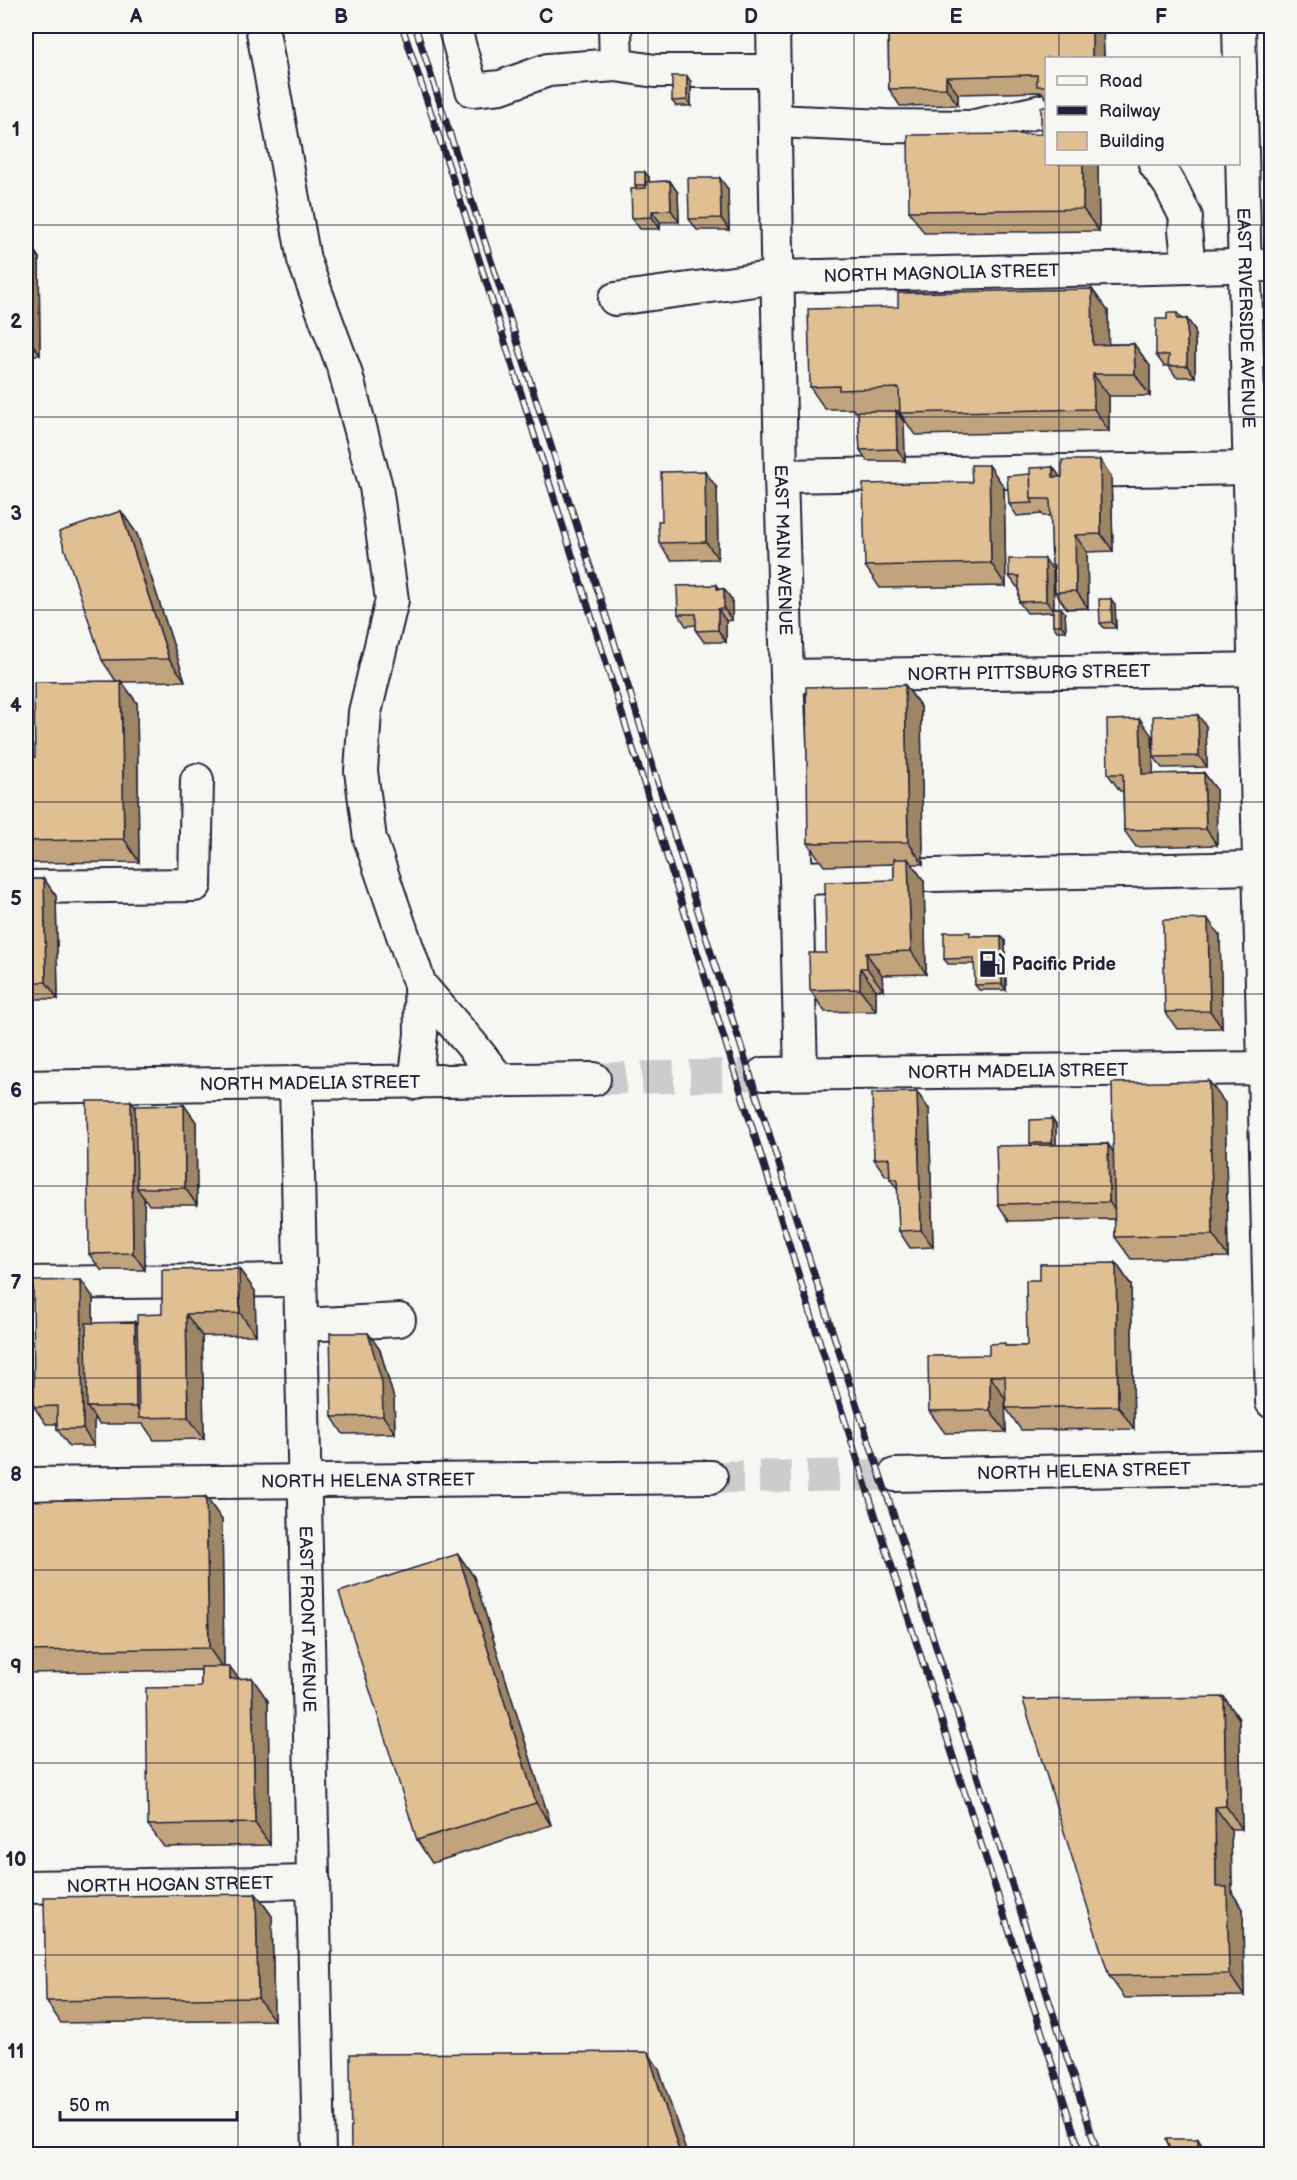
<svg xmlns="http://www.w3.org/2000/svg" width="1297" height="2180" font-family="'Balsamiq Sans',sans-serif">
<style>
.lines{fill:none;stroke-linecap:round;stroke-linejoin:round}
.minor-tunnel{stroke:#cccccd;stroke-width:32;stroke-dasharray:32 16;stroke-linecap:butt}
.minor-casing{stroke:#22223b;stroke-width:36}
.minor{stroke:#f6f6f2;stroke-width:32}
.rail-casing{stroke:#22223b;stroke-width:7}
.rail{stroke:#f6f6f2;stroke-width:4.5;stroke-dasharray:14;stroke-linecap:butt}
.wall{fill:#c1a47e;stroke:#22223b;stroke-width:1.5}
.shaded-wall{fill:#9d8666;stroke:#22223b;stroke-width:1.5}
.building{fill:#e0bf92;stroke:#22223b;stroke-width:1.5}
.grid{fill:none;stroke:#22223b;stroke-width:1.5;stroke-opacity:0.55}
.labels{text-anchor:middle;stroke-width:4.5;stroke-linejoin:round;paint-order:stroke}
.street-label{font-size:18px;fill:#22223b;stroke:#f6f6f2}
.poi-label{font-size:18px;font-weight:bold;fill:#22223b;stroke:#f6f6f2;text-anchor:start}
.neatline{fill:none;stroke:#22223b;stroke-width:2}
.grid-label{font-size:20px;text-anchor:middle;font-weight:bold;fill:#22223b}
</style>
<rect width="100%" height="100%" fill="#f6f6f2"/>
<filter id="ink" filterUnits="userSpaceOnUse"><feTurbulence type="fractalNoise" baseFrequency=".0167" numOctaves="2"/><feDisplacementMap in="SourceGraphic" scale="12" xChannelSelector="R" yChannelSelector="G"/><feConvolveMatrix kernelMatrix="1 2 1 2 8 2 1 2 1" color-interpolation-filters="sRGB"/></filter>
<g filter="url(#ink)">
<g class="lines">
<!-- minor-tunnel -->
<path class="minor-tunnel" d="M594,1079L763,1074
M711,1477L895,1475"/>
<defs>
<g id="minor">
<path d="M262,26L304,260L345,371L376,487L392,600L365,712L361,771L370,839L420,985L421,1034L415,1083"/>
<path d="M454,26L472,90L501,87L548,70L616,65"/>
<path d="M615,26L616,65L655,71H774"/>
<path id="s1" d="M773,26L781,476L787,676L796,878L801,1073"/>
<path id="s2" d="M1239,26L1272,1402"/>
<path d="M775,121L885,126L970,127L1046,110"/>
<path d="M1155,164L1170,185L1186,217L1185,230L1189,267"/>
<path id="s3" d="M615,299L778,277L1272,265"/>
<path d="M781,476L1249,468"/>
<path id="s4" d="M787,676L1272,669"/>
<path d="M796,878L1258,868"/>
<path d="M26,887L195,885L197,780"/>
<path d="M420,985L470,1043L500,1081"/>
<path id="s5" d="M763,1074L1272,1068"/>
<path id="s6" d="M296,1082L319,2154"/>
<path id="s7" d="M26,1087C215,1083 404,1083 594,1079"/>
<path d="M26,1283L300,1280"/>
<path d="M302,1325L399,1320"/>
<path id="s8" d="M895,1475L1272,1467"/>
<path id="s9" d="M26,1484L711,1477"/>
<path id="s10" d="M26,1887L314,1882"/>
</g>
</defs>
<!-- minor casing -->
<use href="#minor" class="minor-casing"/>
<!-- minor -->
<use href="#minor" class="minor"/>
<defs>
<path id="rail" d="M402,26L466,218L826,1362L1081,2154
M415,26L609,625L706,937L842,1361L898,1528L1098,2154"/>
</defs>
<!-- rail casing -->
<use href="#rail" class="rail-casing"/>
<!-- rail -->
<use href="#rail" class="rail"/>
</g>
<!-- wall -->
<path class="wall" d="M888,26H1103L1104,58H1047V99L1042,92L958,94V105L900,106L889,89Z
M691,82V106H676L672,101Z
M1098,164L1099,231L924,233L909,211Z
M649,177V182L670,181L678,193L679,222H660V229H640L632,218L637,189L635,185Z
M728,189L729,230H697L689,219Z
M26,238L39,258L40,355H26Z
M1108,311V344H1134L1150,366V396H1109V431L915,435L900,413V411H897L904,422L905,461H867L860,450L858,412H855L853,409H825L810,387Z
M1177,313L1182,319H1187L1195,330V377H1176L1169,366H1164L1156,355L1167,319Z
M1053,467L1060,477L1111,476L1113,551L1087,552L1088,608L1067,609L1055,592L1054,569L1052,565L1051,516H1043L1041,513V514L1017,516L1009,504L1030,474Z
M1004,487L1006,586L880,588L865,566Z
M717,488L718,559L671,560L659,543L662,521Z
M121,511L137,534L185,681L122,682L137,703L139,862L26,863V757H35L116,681L102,660Z
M1053,570L1054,608H1061L1065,613L1066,631H1057L1053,625V612L1027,613L1019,602V587H1017L1009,576Z
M719,589H724L732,600V620L726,621V642H704L696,631V625L686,626L678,614Z
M1111,599L1115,605L1116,628H1104L1100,623Z
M905,685L921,707L923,864H912L924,881L926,974L882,975L883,990H876V1011L825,1012L810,990L826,953L894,880V864L824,866L808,843Z
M1206,726L1207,767L1162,768L1154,757Z
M1152,736L1153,774L1204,773L1216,789L1217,845L1136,847L1124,830L1123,791H1120L1108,774Z
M26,879H44L56,896L58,999H26Z
M973,936H1001L1005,941L1006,990H979L975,985V964H948L944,959Z
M1220,936L1222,1028L1177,1029L1165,1012Z
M131,1101L135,1107L184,1105L196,1122L197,1205H149L144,1198L145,1270H101L89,1254Z
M1225,1103L1228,1257L1131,1259L1115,1237V1219L1009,1221L998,1204L1032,1146L1030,1143L1052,1119L1056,1125V1145L1108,1144L1113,1152Z
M929,1109L933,1247L910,1248L899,1231L898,1190L890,1179V1176H886L874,1159Z
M1116,1263L1131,1285L1134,1429L1021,1430L1006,1408L1005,1398L1006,1432L945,1433L929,1411L989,1355L1007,1346H1027L1040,1280Z
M239,1269L255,1291L256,1335L202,1336L204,1439L154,1440L143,1424H99L94,1417V1446H69L57,1429V1424H46L34,1407L93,1297V1323L138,1325L162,1314Z
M368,1333L380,1350L394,1399L395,1433L343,1434L332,1417Z
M206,1497L222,1520L224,1667H230L239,1679L252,1678L268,1701L270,1845L164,1847L148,1825L201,1687V1670L26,1673V1501Z
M458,1554L474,1577L551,1825L432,1863L417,1840Z
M1224,1697L1239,1719L1242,1829H1231L1232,1893L1243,1909L1244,1996L1125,1998L1109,1976Z
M256,1894L272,1916L274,2020L61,2023L46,2001Z"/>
<!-- shaded-wall -->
<path class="shaded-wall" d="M1092,26H1103L1104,58H1092Z
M687,76L691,82V106L687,100Z
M946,77L958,94V105L946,88Z
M1083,164H1098L1099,231L1083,209Z
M645,172L649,177L650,191L645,185Z
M720,178L728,189L729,230L721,218Z
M670,181L678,193L679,222L671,210Z
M652,211L660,222V229L652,217Z
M26,238L39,258L40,355L26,334Z
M1092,289L1108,311L1109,367L1093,345Z
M1187,319L1195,330V377L1187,366Z
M1134,344L1150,366V396L1135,374Z
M1093,374L1109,396V431L1094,409Z
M896,411L904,422L905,461L897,449Z
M1100,460L1111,476L1113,551L1101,534Z
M989,465L1004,487L1006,586L991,563Z
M1053,467L1065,484L1053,477Z
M705,471L717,488L718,559L706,542Z
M121,511L137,534L185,681L169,659Z
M1075,535L1087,552L1088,608L1076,591Z
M1045,559L1053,570L1054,612L1046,601Z
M717,585L724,595V589L732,600V620L724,609L717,589Z
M1111,599L1115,605L1116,628L1112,622Z
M1061,608L1065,613L1066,631L1061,625Z
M718,609L726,621V642L718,630Z
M121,681L137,703L139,862L124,839Z
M905,685L921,707L923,864L908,842Z
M1198,715L1206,726L1207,767L1199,756Z
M1140,719L1152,736L1154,791L1142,774Z
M1204,773L1216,789L1217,845L1206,829Z
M908,859L924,881L926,974L911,951Z
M44,879L56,896L58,999L46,982Z
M1208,919L1220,936L1222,1028L1210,1011Z
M1001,936L1005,941L1006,990L1002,984Z
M866,953L882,975L883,990L867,968Z
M860,968L876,990V1011L860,989Z
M1209,1081L1225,1103L1228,1257L1213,1235Z
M917,1092L929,1109L933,1247L921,1230Z
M131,1101L143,1118L137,1188L144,1198L145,1270L133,1253Z
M184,1105L196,1122L197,1205L185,1188Z
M1052,1119L1056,1125V1148L1052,1143Z
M1108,1144L1119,1161L1121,1218L1109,1202Z
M1116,1263L1131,1285L1134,1429L1118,1406Z
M239,1269L255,1291L256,1335L240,1313Z
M81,1280L93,1297L94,1407H87L94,1417V1446L83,1429Z
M186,1314L202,1336L204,1439L188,1417Z
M135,1322L147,1339L144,1417L136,1407Z
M368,1333L380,1350L394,1399L395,1433L383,1416Z
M990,1376L1005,1398L1006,1432L990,1410Z
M206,1497L222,1520L224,1670L209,1648Z
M458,1554L474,1577L551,1825L536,1803Z
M230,1667L246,1689L230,1679Z
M252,1678L268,1701L270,1845L255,1823Z
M1224,1697L1239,1719L1242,1829L1226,1806Z
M1215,1807L1231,1829L1232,1893L1243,1909L1244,1996L1229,1974L1216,1887Z
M256,1894L272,1916L274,2020L258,1998Z
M648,2052L659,2069L687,2154H680Z
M1198,2139L1206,2151V2154H1198Z"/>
<!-- building -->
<path class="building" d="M888,26H1092V58H1047V86H1037V75L946,77V88L889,89Z
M672,76H687V100L672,101Z
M1041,107H1047V164H1083V209L909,211L908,135L1041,134Z
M635,172H645V185H635Z
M688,178H720L721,218L689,219Z
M670,181L671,210L652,211V217L632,218L631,189L646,188V182Z
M1092,289L1093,345L1134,344L1135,374H1093L1094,409L900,413L899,388L839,390V386L810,387L808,309L898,307V293Z
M1167,313H1177V319H1187V366H1168L1169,355H1156V319H1167Z
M858,411H896L897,449L860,450Z
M1062,460H1100L1101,534L1075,535L1076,591L1055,592L1054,565H1052L1050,499H1031L1030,468L1053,467V477H1062Z
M971,465H989L991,563L865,566L863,484L972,482Z
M705,471L706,542L659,543L658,521H662L661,472Z
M1030,474L1031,499L1033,503L1009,504L1007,476Z
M121,511L169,659L102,660L59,532Z
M1009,559H1045L1046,601L1019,602V576H1009Z
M717,585V589H724V609H718V630L696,631V614H678L677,586Z
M1099,599H1111L1112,622L1100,623Z
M1053,608H1061V625H1053Z
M121,681L124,839L26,841V757H35L34,682Z
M905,685L908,842L808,843L806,687Z
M1198,715L1199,756L1154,757L1153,716Z
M1140,719L1142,774L1204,773L1206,829L1124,830L1123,774H1108L1107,720Z
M894,859H908L911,951L866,953L867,968H860V989L810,990L809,953H826L825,882L894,880Z
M26,879H44L46,982H26Z
M1208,919L1210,1011L1165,1012L1163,920Z
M944,932H970V936H1001L1002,984L975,985L974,958L944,959Z
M1209,1081L1213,1235L1115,1237L1112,1083Z
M917,1092L921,1230L899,1231L897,1179H890L889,1158L874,1159L872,1093Z
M87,1101H131L133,1253L89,1254Z
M184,1105L185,1188H137L135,1106Z
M1052,1119V1143H1030V1120Z
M1108,1144L1109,1202L998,1204L996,1146Z
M1116,1263L1118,1406L1006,1408L1005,1376H990V1410L929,1411L928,1356L989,1355V1344L1005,1343V1346H1027L1026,1280H1040V1264Z
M239,1269L240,1313L186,1314L188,1417L139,1418L137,1315L162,1314V1270Z
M81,1280L83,1429H57V1406L34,1407L33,1281Z
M135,1322L136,1407H87L86,1323Z
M330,1333H368L382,1382L383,1416L332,1417Z
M206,1497L209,1648L26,1651V1501Z
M458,1554L536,1803L417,1840L339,1592Z
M201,1667H230V1679L252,1678L255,1823L148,1825L146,1688L201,1687Z
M1224,1697L1226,1806L1215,1807L1216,1887H1227L1229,1974L1109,1976L1023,1700Z
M256,1894L258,1998L46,2001L44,1897Z
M648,2052L680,2154H351L350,2054Z
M1166,2139H1198V2154H1172Z"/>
</g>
<!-- grid -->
<path class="grid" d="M238,26V2154M443,26V2154M648,26V2154M854,26V2154M1059,26V58M1059,164V2154M26,225H1272M26,417H1272M26,610H1272M26,802H1272M26,994H1272M26,1186H1272M26,1378H1272M26,1570H1272M26,1763H1272M26,1955H1272"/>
<!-- icons -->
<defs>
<symbol id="fuel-bare" viewBox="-9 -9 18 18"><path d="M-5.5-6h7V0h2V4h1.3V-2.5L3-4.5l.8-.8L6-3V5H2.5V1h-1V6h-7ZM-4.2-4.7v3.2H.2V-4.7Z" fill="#22223b" stroke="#f6f6f2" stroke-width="2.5" paint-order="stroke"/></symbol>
</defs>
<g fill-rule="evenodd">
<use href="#fuel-bare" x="973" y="945" width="38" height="38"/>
</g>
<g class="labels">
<!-- street labels -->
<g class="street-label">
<text dy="6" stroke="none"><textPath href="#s3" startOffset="328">NORTH MAGNOLIA STREET</textPath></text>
<text dy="6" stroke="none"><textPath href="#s2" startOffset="292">EAST RIVERSIDE AVENUE</textPath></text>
<text dy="6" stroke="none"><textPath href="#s1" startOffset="524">EAST MAIN AVENUE</textPath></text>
<text dy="6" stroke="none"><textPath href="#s4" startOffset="242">NORTH PITTSBURG STREET</textPath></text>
<text dy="6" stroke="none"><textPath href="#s5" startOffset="255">NORTH MADELIA STREET</textPath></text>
<text dy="6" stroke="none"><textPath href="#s7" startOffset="284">NORTH MADELIA STREET</textPath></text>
<text dy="6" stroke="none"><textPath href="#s8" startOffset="189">NORTH HELENA STREET</textPath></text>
<text dy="6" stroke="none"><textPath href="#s9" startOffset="342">NORTH HELENA STREET</textPath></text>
<text dy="6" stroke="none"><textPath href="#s6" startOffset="537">EAST FRONT AVENUE</textPath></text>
<text dy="6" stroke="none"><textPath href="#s10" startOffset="144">NORTH HOGAN STREET</textPath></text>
</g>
<!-- poi labels -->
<g class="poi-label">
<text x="1012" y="970">Pacific Pride</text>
</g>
</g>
<!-- margin -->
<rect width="1297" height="2180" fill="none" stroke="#f6f6f2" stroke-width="66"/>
<!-- legend -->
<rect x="1045" y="57" width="195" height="108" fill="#f6f6f2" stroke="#a1a1a9" stroke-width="1.5"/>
<rect x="1057" y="76" width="30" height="9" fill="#f6f6f2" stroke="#a1a1a9" stroke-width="1.5"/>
<text x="1099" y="87" font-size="18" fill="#22223b">Road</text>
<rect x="1057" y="106" width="30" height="9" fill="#22223b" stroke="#a1a1a9" stroke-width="1.5"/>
<text x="1099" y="117" font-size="18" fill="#22223b">Railway</text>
<rect x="1057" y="132" width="30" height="18" fill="#e0bf92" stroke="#a1a1a9" stroke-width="1.5"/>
<text x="1099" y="147" font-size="18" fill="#22223b">Building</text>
<!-- scale -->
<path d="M60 2111v9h177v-9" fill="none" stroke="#22223b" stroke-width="3"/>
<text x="69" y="2111" font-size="18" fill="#22223b" stroke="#f6f6f2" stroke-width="4.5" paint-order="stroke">50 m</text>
<rect x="33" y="33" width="1231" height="2114" class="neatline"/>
<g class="grid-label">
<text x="136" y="23">A</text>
<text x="341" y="23">B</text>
<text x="546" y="23">C</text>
<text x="751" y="23">D</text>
<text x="956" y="23">E</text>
<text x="1161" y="23">F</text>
<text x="16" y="136">1</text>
<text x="16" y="328">2</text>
<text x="16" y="520">3</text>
<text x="16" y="712">4</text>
<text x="16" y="905">5</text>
<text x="16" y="1097">6</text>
<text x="16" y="1289">7</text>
<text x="16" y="1481">8</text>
<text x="16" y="1673">9</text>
<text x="16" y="1866">10</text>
<text x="16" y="2058">11</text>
</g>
</svg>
